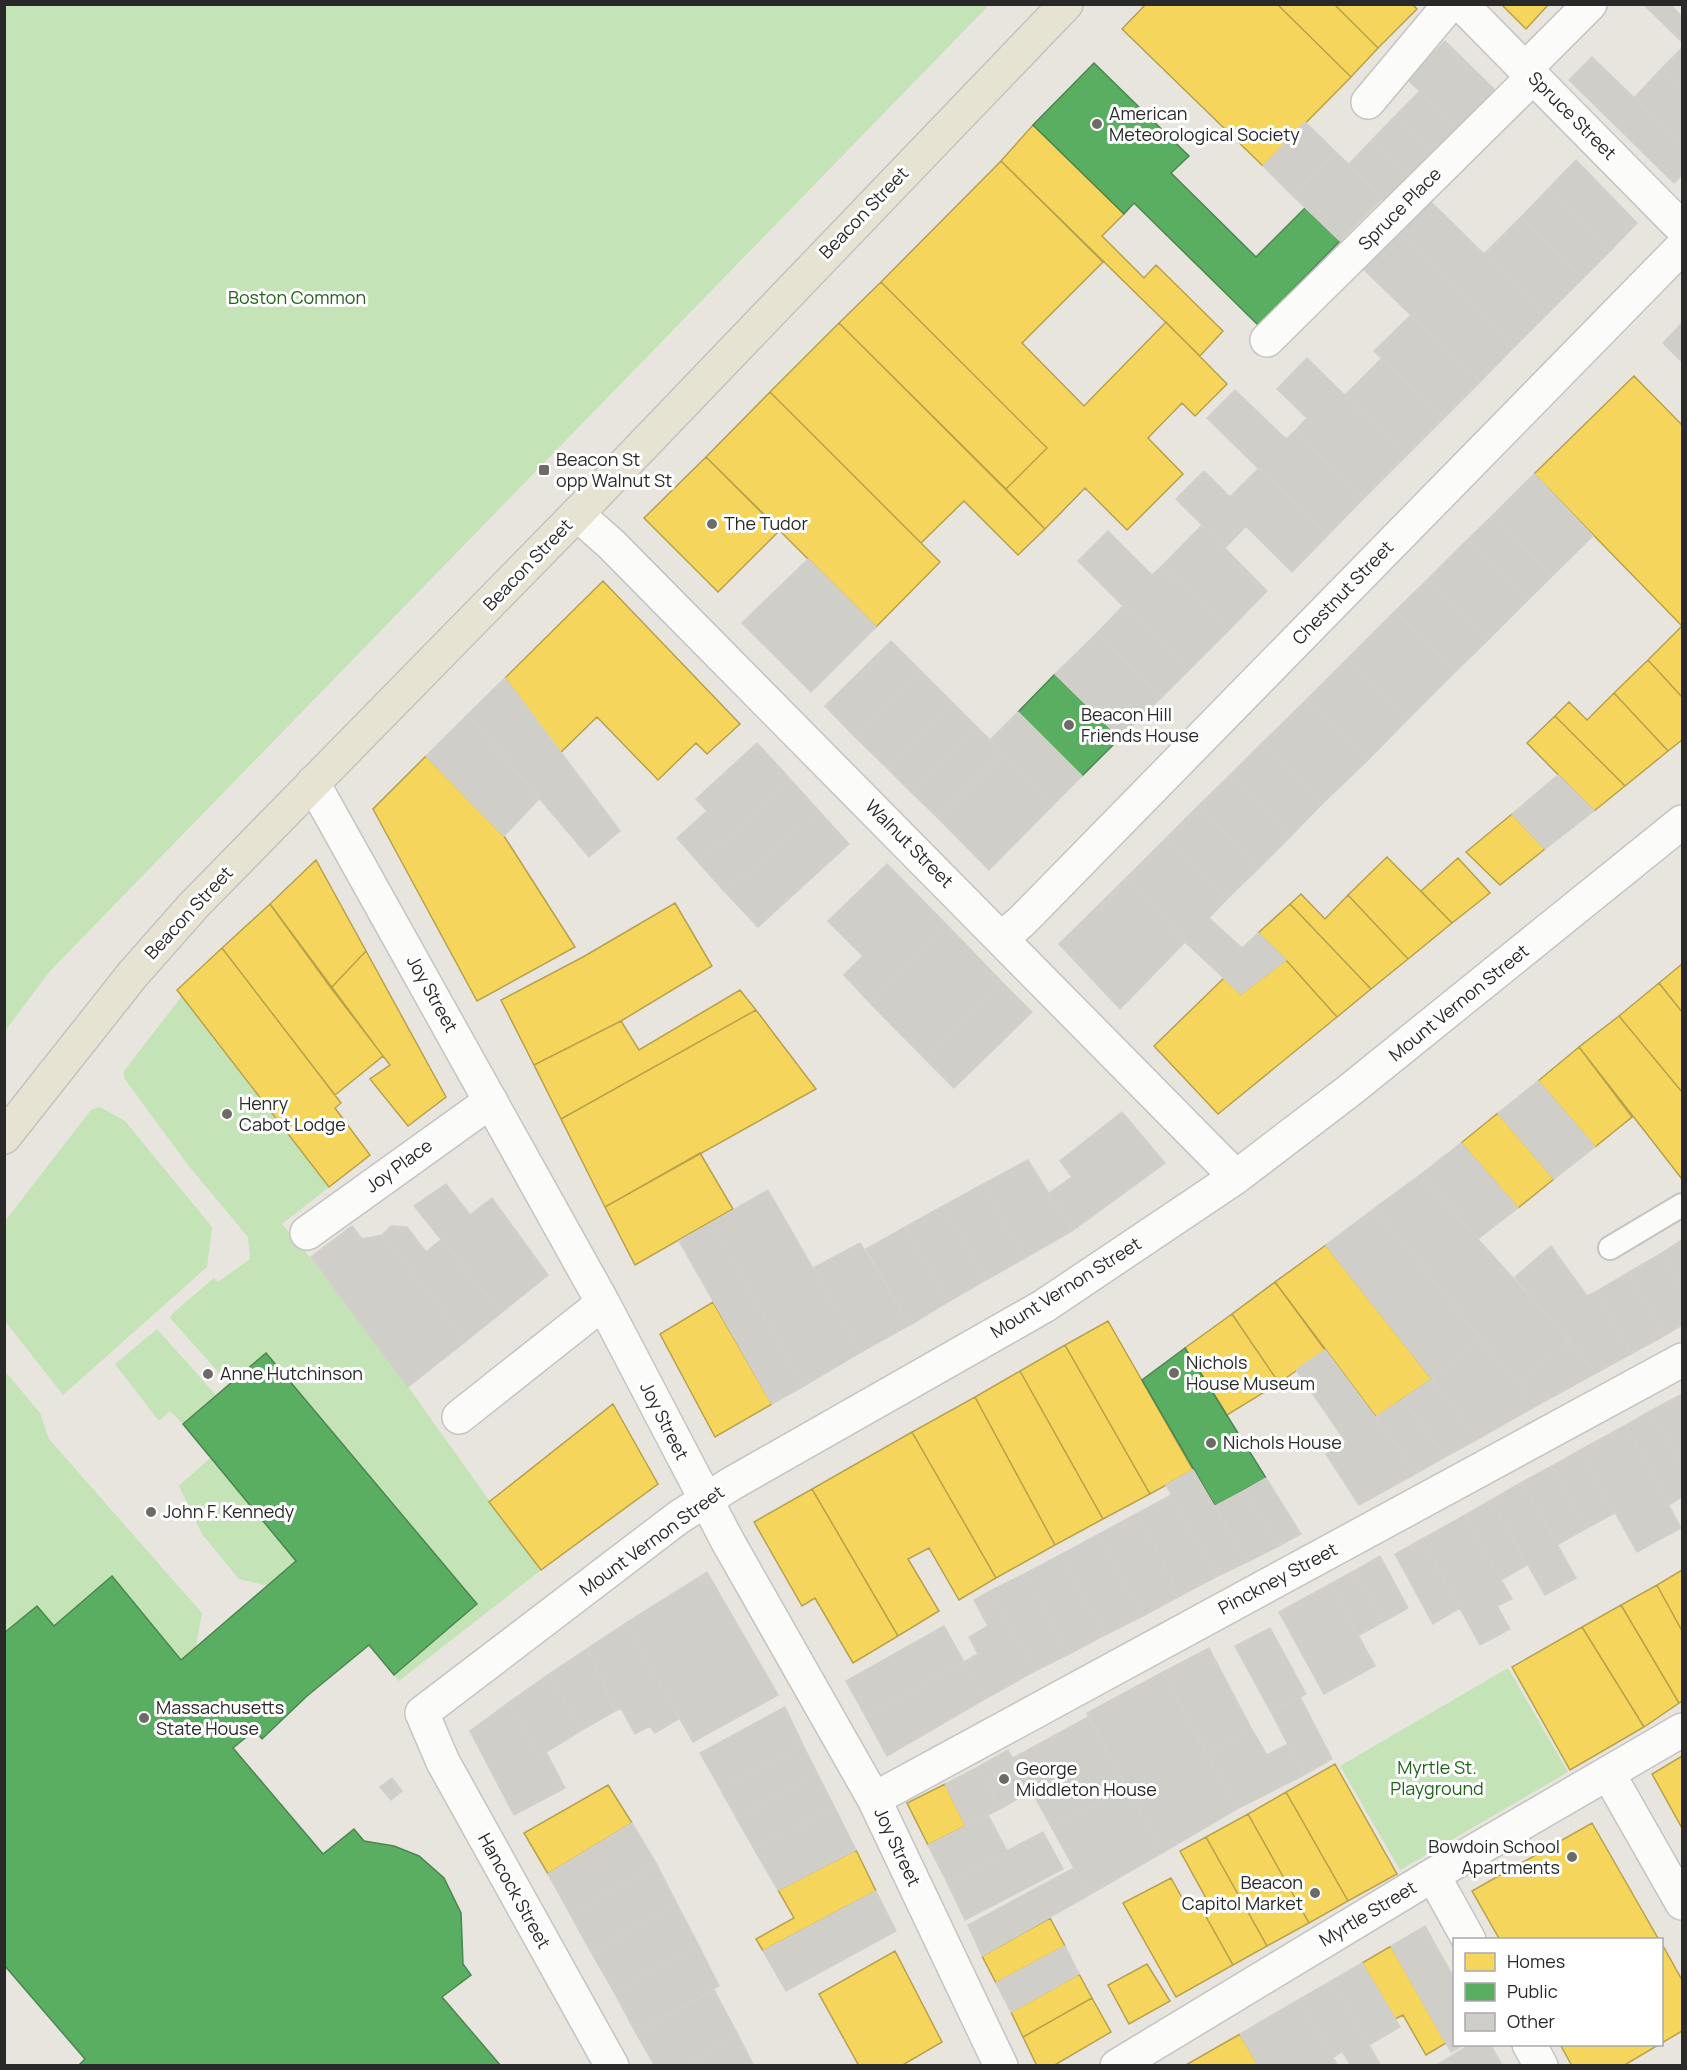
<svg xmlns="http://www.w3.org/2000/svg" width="1687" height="2070" font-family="Manrope,sans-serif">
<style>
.green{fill:#c4e3b7}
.homes{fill:#f6d55c;stroke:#b8a14d;stroke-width:1.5}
.public{fill:#5aae61;stroke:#4b8650;stroke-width:1.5}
.building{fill:#d0cec9;stroke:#d2d0ca;stroke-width:1.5}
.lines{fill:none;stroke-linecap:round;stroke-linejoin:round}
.service-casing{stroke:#c5c4c4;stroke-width:26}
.minor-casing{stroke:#c5c4c4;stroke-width:36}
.primary-casing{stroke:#c3c3c0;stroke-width:36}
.service{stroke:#fbfbfa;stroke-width:22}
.minor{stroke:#fbfbfa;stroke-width:33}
.primary{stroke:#e6e3d2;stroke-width:33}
.poi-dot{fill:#6c6b68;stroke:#fff;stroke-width:2}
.labels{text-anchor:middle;stroke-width:6;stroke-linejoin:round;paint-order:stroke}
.poi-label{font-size:18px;fill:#292929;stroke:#fff;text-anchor:start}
.street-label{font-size:18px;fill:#292929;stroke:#fff}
.park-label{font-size:18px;fill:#20641a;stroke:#fff}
</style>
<rect width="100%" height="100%" fill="#e7e5de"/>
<!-- green -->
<path class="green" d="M5,4L989,5L50,971L5,1031Z
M182,996L329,1187L282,1224C376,1333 453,1455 541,1570L399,1681L394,1675L476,1604L230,1385L170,1318L173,1313L214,1278L218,1282L250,1259L248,1237L188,1165L124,1078V1071Z
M100,1107L125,1121L212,1227L207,1267L63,1395L5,1321V1221L91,1110Z
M157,1329L216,1395L183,1424L170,1411L159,1421L115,1364Z
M4,1370L40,1413L49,1439L202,1613L196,1647L181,1660L112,1576L54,1626L37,1606L5,1633Z
M210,1458L296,1561L268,1586L239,1579L202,1534L179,1486Z
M1508,1668L1568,1772L1400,1870L1340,1766Z"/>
<!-- homes -->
<path class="homes" d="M1146,4H1277L1351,77L1263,166L1122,29Z
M1277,4H1334L1378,48L1351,77Z
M1334,4H1412L1417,9L1378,48Z
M1501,4H1549L1526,29Z
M1033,125L1124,214L1102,236L1144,278L1156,265L1223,331L1200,356L1001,161Z
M1001,161L1103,262L1022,343L1084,406L1166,322L1227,384L1195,416L1182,403L1148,438L1183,474L1127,530L1085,488L1045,529L1006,489L1047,448L881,282Z
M881,282L1047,448L1006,489L839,323Z
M839,323L1045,529L1018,555L964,501L921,543L770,392Z
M1634,376L1682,425V626L1534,474Z
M770,392L940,562L876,627L706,457Z
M706,457L780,530L718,592L644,518Z
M603,581L740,724L707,754L696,743L658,780L597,717L560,753L505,678Z
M1682,626V697L1648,660Z
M1648,660L1682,697V740L1668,751L1614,693Z
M1614,693L1668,751L1625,786L1555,716L1569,702L1587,720Z
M1555,716L1625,786L1594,811L1527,743Z
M426,756L504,836L575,947L477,1001L373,809Z
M1512,814L1545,849L1500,885L1466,852Z
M1387,857L1452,923L1408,959L1348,895Z
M1458,858L1490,893L1452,923L1421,891Z
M316,860L366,951L331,988L270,904Z
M1301,894L1325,919L1348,895L1408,959L1371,989L1290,904Z
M675,903L712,966L621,1021L534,1065L501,1000L583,957Z
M270,904L383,1056L335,1095L222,948Z
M1290,904L1371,989L1337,1017L1286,960L1258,933Z
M222,948L341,1103L335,1108L370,1155L329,1187L177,990Z
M366,951L446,1097L408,1126L370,1079L390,1065L331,988Z
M1286,960L1337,1017L1218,1114L1154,1046L1224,978L1241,994Z
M1682,964V1012L1659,983Z
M1659,983L1682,1012V1092L1619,1016Z
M740,990L756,1010L561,1119L534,1065L621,1021L639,1050Z
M756,1010L816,1089L605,1207L561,1119Z
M1619,1016L1682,1092V1179L1579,1047Z
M1579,1047L1632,1117L1595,1147L1538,1081Z
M1498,1113L1554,1179L1518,1208L1461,1143Z
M700,1153L733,1209L635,1265L605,1207Z
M1326,1245L1432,1379L1376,1417L1275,1282Z
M1275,1282L1325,1350L1279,1383L1232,1314Z
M713,1302L772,1404L715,1437L660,1334Z
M1232,1314L1279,1383L1227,1415L1185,1348Z
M1108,1321L1193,1470L1150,1494L1065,1345Z
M1065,1345L1150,1494L1103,1519L1020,1371Z
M1020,1371L1103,1519L1055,1545L975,1397Z
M975,1397L1055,1545L996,1578L912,1432Z
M613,1404L658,1484L541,1570L489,1502Z
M912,1432L996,1578L959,1600L929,1548L908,1559L939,1611L898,1636L812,1489Z
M812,1489L898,1636L853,1663L815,1598L802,1606L754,1522Z
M1682,1570V1631L1657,1585Z
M1657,1585L1682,1631V1701L1679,1703L1621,1605Z
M1621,1605L1679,1703L1644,1727L1582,1627Z
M1582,1627L1644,1727L1570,1770L1512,1667Z
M1682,1756V1828L1652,1774Z
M1335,1764L1397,1874L1348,1901L1286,1792Z
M945,1784L966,1826L928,1845L907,1803Z
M608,1785L632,1823L548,1874L524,1833Z
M1286,1792L1348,1901L1309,1923L1248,1814Z
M1248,1814L1309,1923L1267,1946L1206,1837Z
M1592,1823L1659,1940H1500L1472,1891Z
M1206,1837L1267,1946L1233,1965L1199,1904L1207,1900L1180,1851Z
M856,1850L876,1891L763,1951L756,1939L794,1918L778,1890Z
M1171,1878L1189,1910L1199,1904L1233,1965L1176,1997L1123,1903Z
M1050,1918L1065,1946L996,1983L982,1956Z
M1662,1944L1682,1980V2031L1662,2043Z
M1391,1946L1446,2043L1426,2055L1403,2015L1395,2019L1362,1963Z
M895,1951L942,2042L901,2066H859L819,1994Z
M1147,1964L1170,2001L1129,2024L1108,1985Z
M1079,1974L1092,1998L1023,2037L1011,2012Z
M1092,1998L1111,2032L1053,2066H1037L1023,2037Z
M1240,2034L1259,2066H1184Z
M1560,2044H1660L1623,2066H1572Z"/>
<!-- public -->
<path class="public" d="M1094,63L1189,156L1171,173L1256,257L1305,208L1340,241L1258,325L1134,203L1124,214L1033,125Z
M1055,674L1120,738L1082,776L1018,712Z
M1185,1348L1266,1478L1215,1506L1142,1380Z
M266,1353L477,1604L394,1675L369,1645L307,1696L262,1739L255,1730L233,1748L323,1854L354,1829L364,1841L394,1846L419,1856L444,1878L461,1913L463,1964L471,1975L442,1997L501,2066H78L85,2059L4,1965V1633L37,1606L54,1626L112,1576L181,1660L296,1561L183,1424Z"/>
<!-- building -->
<path class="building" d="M1643,4H1670L1682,17V42Z
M1445,41L1496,91L1459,129L1407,79Z
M1682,48V88L1662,68Z
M1592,57L1682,144V175L1674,183L1569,80Z
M1662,68L1682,88V144L1635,97Z
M1420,91L1459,129L1435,154L1396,115Z
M1396,115L1435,154L1410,179L1371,141Z
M1305,122L1336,152L1293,196L1263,166Z
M1371,141L1410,179L1388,203L1348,165Z
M1336,152L1383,198L1340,241L1293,196Z
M1576,160L1637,223L1612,249L1549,188Z
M1549,188L1612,249L1583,278L1521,217Z
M1423,194L1546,315L1514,347L1392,226Z
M1521,217L1583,278L1546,315L1484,254Z
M1392,226L1514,347L1480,382L1356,262Z
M1411,315L1480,382L1444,418L1374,351Z
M1682,323V362L1663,343Z
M1307,358L1406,456L1364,498L1295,431L1307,418L1277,389Z
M1382,358L1444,418L1406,456L1345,395Z
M1235,390L1286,439L1295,431L1364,498L1327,536L1207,418Z
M1259,468L1327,536L1292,572L1246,526L1225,548L1176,499L1204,471L1230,497Z
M1534,474L1593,536L1552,576L1493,515Z
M1493,515L1552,576L1527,601L1467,540Z
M1202,525L1267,591L1228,631L1162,566Z
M1108,531L1152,575L1162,566L1228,631L1188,671L1078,561Z
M1467,540L1527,601L1487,641L1427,580Z
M808,559L876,627L811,692L742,623Z
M1427,580L1487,641L1455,672L1395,611Z
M1123,606L1188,671L1162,697L1097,633Z
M1395,611L1455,672L1409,718L1347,659Z
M1097,633L1162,697L1120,738L1055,674Z
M891,641L920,670L854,736L825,706Z
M1347,659L1409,718L1367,761L1305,701Z
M920,670L952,702L886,767L854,736Z
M505,678L620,831L589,857L468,714Z
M1305,701L1367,761L1322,804L1262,743Z
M952,702L978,728L912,793L886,767Z
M1018,712L1082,776L1054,804L990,740Z
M468,714L539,799L504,836L426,756Z
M978,728L1003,753L938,818L912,793Z
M757,743L791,780L699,863L677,838L707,811L696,799Z
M1262,743L1322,804L1290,837L1230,775Z
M1003,753L1054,804L989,870L938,818Z
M1230,775L1290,837L1258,869L1199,805Z
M1558,775L1594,811L1545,849L1512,814Z
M791,780L819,811L725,892L699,863Z
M1199,805L1258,869L1227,899L1167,837Z
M819,811L849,844L758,927L725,892Z
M1167,837L1227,899L1209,918L1242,948L1258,933L1286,960L1241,994L1185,942L1126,878Z
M887,864L947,925L871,1004L844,975L863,956L828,921Z
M1126,878L1185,942L1120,1009L1059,944Z
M947,925L1000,980L925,1059L871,1004Z
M1000,980L1032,1012L954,1088L925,1059Z
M1538,1081L1595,1147L1554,1179L1498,1113Z
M1122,1112L1165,1163L1072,1231L1049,1193L1072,1177L1060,1161Z
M1461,1143L1518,1208L1479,1238L1420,1175Z
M1028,1160L1072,1231L1025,1258L983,1184Z
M1420,1175L1570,1341L1517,1383L1375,1208Z
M446,1184L470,1215L492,1198L548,1275L501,1313L414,1206Z
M983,1184L1025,1258L986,1280L943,1206Z
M768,1190L861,1352L804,1386L711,1223Z
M943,1206L986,1280L948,1302L905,1227Z
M1375,1208L1481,1339L1432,1379L1326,1245Z
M711,1223L804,1386L772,1404L679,1241Z
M352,1226L362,1239L382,1235L466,1341L408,1387L311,1257Z
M391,1226L407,1227L426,1252L442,1239L501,1313L466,1341L382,1235Z
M905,1227L948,1302L910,1325L866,1249Z
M1682,1240V1292L1662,1253Z
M860,1243L910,1325L861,1352L813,1268Z
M1551,1246L1587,1296L1597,1291L1631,1354L1596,1373L1515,1277Z
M1662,1253L1682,1292V1325L1664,1336L1629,1272Z
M1629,1272L1664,1336L1631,1354L1597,1291Z
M1481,1339L1536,1406L1478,1439L1432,1379Z
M1570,1341L1596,1373L1536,1406L1517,1383Z
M1325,1350L1417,1473L1359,1505L1326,1454L1346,1442L1296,1370Z
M1432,1379L1478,1439L1445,1457L1403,1399Z
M1682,1394V1468L1650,1411Z
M1403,1399L1445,1457L1417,1473L1376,1417Z
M1650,1411L1682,1468V1497L1669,1505L1626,1425Z
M1626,1425L1681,1528L1637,1552L1580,1450Z
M1580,1450L1615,1513L1587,1528L1552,1466Z
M1552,1466L1587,1528L1557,1545L1522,1482Z
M1193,1470L1247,1562L1216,1577L1166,1485Z
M1266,1478L1301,1534L1279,1546L1245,1490Z
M1522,1482L1576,1578L1545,1595L1491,1500Z
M1245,1490L1279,1546L1247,1562L1215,1506Z
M1171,1495L1216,1577L1180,1596L1138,1513Z
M1491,1500L1527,1565L1501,1580L1465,1515Z
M1138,1513L1180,1596L1143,1616L1099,1534Z
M1465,1515L1512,1599L1497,1606L1510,1629L1480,1645L1422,1539Z
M1099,1534L1143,1616L1105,1635L1060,1555Z
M1422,1539L1460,1608L1433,1624L1395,1554Z
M1060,1555L1105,1635L1069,1654L1024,1574Z
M1380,1556L1408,1608L1383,1622L1354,1571Z
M1354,1571L1383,1622L1358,1636L1330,1584Z
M707,1572L778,1695L693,1742L626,1623Z
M1024,1574L1069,1654L1035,1671L990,1591Z
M1330,1584L1375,1666L1324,1694L1279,1612Z
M990,1591L1035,1671L985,1699L964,1662L978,1654L969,1637L988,1626L974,1600Z
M626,1623L680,1718L655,1733L650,1726L635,1734L621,1708L615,1711L588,1648Z
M944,1626L964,1662L866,1717L846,1681Z
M1270,1628L1306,1694L1271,1712L1235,1646Z
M588,1648L615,1711L582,1730L549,1674Z
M1209,1648L1251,1728L1206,1753L1163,1672Z
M964,1662L985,1699L887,1756L866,1717Z
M1163,1672L1237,1809L1162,1853L1087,1713Z
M549,1674L582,1730L540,1756L508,1703Z
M1300,1697L1332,1759L1304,1775L1271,1712Z
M508,1703L540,1756L546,1752L565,1788L514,1815L470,1731Z
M785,1707L803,1745L721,1790L700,1753Z
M1088,1717L1127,1787L1052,1828L1013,1758Z
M1251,1728L1267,1755L1288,1744L1304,1775L1237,1809L1206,1753Z
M803,1745L817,1773L737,1819L721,1790Z
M1008,1750L1031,1791L1000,1809L978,1767Z
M978,1767L1000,1809L966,1826L945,1784Z
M817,1773L835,1808L754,1849L737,1819Z
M392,1778L402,1791L391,1800L380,1787Z
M1127,1787L1162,1853L1089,1895L1052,1828Z
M835,1808L856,1850L778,1890L754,1849Z
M988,1815L1007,1851L947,1882L928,1845Z
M632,1823L657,1865L570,1914L548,1874Z
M1043,1832L1063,1869L965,1920L947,1882Z
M657,1865L677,1904L591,1952L570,1914Z
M1074,1868L1089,1895L982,1956L968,1925Z
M876,1891L896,1931L786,1991L763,1951Z
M677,1904L699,1946L614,1992L591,1952Z
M1425,1926L1454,1978V2044H1465L1451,2052L1391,1946Z
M699,1946L719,1986L636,2033L614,1992Z
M1065,1946L1079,1974L1011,2012L996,1983Z
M1362,1963L1400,2027L1369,2045L1331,1981Z
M1331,1981L1369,2045L1381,2066H1351L1342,2051L1333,2058L1298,2000Z
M714,1990L738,2035L684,2066H655L636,2033Z
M1298,2000L1338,2066H1259L1240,2034Z
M738,2035L754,2066H684Z
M1471,2044H1490L1501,2063L1496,2066H1435Z"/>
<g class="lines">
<defs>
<path id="service" d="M1610,1248L1682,1205"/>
<path id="minor" d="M1461,4L1682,228
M1525,69L1590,4
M1368,102L1450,4
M1267,340L1533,77
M577,514L611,544L1236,1177
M313,783L603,1303L727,1540L874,1799L1001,2066
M1002,938L1022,921L1682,247
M307,1233L491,1101
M459,1417L603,1303
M1608,1773L1682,1903
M874,1799L1682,1360
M1433,1875L1469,1940
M1529,2044L1541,2066
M612,2066L443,1762L422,1713L679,1517L731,1484L1044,1306L1236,1177L1350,1090L1682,822
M1117,2066L1433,1875L1682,1730"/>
<path id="primary" d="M4,1137L133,974L194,905L577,514L1066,4"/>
</defs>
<!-- service casing -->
<use href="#service" class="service-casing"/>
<!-- minor casing -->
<use href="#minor" class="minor-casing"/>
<!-- primary casing -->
<use href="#primary" class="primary-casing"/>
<!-- service -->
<use href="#service" class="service"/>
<!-- minor -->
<use href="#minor" class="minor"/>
<!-- primary -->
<use href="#primary" class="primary"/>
</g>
<!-- markers -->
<g class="poi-dot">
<circle cx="1097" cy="124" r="6"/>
<rect x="538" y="464" width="12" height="12" rx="3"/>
<circle cx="712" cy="524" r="6"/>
<circle cx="1069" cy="725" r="6"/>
<circle cx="227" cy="1114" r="6"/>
<circle cx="1174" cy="1373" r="6"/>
<circle cx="208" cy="1374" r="6"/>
<circle cx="1211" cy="1443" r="6"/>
<circle cx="151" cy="1512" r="6"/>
<circle cx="144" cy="1718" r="6"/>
<circle cx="1004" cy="1779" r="6"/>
<circle cx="1572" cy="1857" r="6"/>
<circle cx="1315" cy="1893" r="6"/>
</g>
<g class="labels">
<!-- poi labels -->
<g class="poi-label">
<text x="1109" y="120">American<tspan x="1109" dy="21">Meteorological Society</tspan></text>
<text x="556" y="466">Beacon St<tspan x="556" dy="21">opp Walnut St</tspan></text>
<text x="724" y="530">The Tudor</text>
<text x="1081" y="721">Beacon Hill<tspan x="1081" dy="21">Friends House</tspan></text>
<text x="239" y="1110">Henry<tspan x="239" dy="21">Cabot Lodge</tspan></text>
<text x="1186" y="1369">Nichols<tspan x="1186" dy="21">House Museum</tspan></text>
<text x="220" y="1380">Anne Hutchinson</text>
<text x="1223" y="1449">Nichols House</text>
<text x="163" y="1518">John F. Kennedy</text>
<text x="156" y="1714">Massachusetts<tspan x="156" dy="21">State House</tspan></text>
<text x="1016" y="1775">George<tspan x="1016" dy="21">Middleton House</tspan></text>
<text x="1560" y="1853" text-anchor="end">Bowdoin School<tspan x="1560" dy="21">Apartments</tspan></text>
<text x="1303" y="1889" text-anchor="end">Beacon<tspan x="1303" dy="21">Capitol Market</tspan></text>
</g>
<!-- street labels -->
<g class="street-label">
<text transform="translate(1572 116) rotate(45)" y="6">Spruce Street</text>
<text transform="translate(1400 209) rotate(-45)" y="6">Spruce Place</text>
<text transform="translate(864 213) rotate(-46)" y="6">Beacon Street</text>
<text transform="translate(528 565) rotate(-46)" y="6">Beacon Street</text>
<text transform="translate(1343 593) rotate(-46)" y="6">Chestnut Street</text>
<text transform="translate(909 844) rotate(45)" y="6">Walnut Street</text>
<text transform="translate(189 913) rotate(-47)" y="6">Beacon Street</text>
<text transform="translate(432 994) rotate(61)" y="6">Joy Street</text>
<text transform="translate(1459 1003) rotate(-39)" y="6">Mount Vernon Street</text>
<text transform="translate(399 1166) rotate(-36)" y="6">Joy Place</text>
<text transform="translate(1066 1288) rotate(-32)" y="6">Mount Vernon Street</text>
<text transform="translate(664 1421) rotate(63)" y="6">Joy Street</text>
<text transform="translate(652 1541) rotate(-36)" y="6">Mount Vernon Street</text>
<text transform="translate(1278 1579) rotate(-28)" y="6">Pinckney Street</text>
<text transform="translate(897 1847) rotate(65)" y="6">Joy Street</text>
<text transform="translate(514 1891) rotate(61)" y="6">Hancock Street</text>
<text transform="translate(1368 1914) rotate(-31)" y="6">Myrtle Street</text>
</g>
<!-- park labels -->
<g class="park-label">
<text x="297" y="304">Boston Common</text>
<text x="1437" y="1774">Myrtle St.<tspan x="1437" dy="21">Playground</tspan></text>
</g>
</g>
<!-- border -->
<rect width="1687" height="2070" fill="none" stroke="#292929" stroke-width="12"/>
<!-- legend -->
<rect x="1453" y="1938" width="210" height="108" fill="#ffffff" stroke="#a9a9a9" stroke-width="1.5"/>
<rect x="1465" y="1953" width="30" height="18" fill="#f6d55c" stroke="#a9a9a9" stroke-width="1.5"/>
<text x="1507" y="1968" font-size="18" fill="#292929">Homes</text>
<rect x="1465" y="1983" width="30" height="18" fill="#5aae61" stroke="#a9a9a9" stroke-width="1.5"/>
<text x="1507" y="1998" font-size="18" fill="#292929">Public</text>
<rect x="1465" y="2013" width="30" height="18" fill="#d0cec9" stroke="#a9a9a9" stroke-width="1.5"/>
<text x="1507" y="2028" font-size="18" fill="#292929">Other</text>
</svg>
